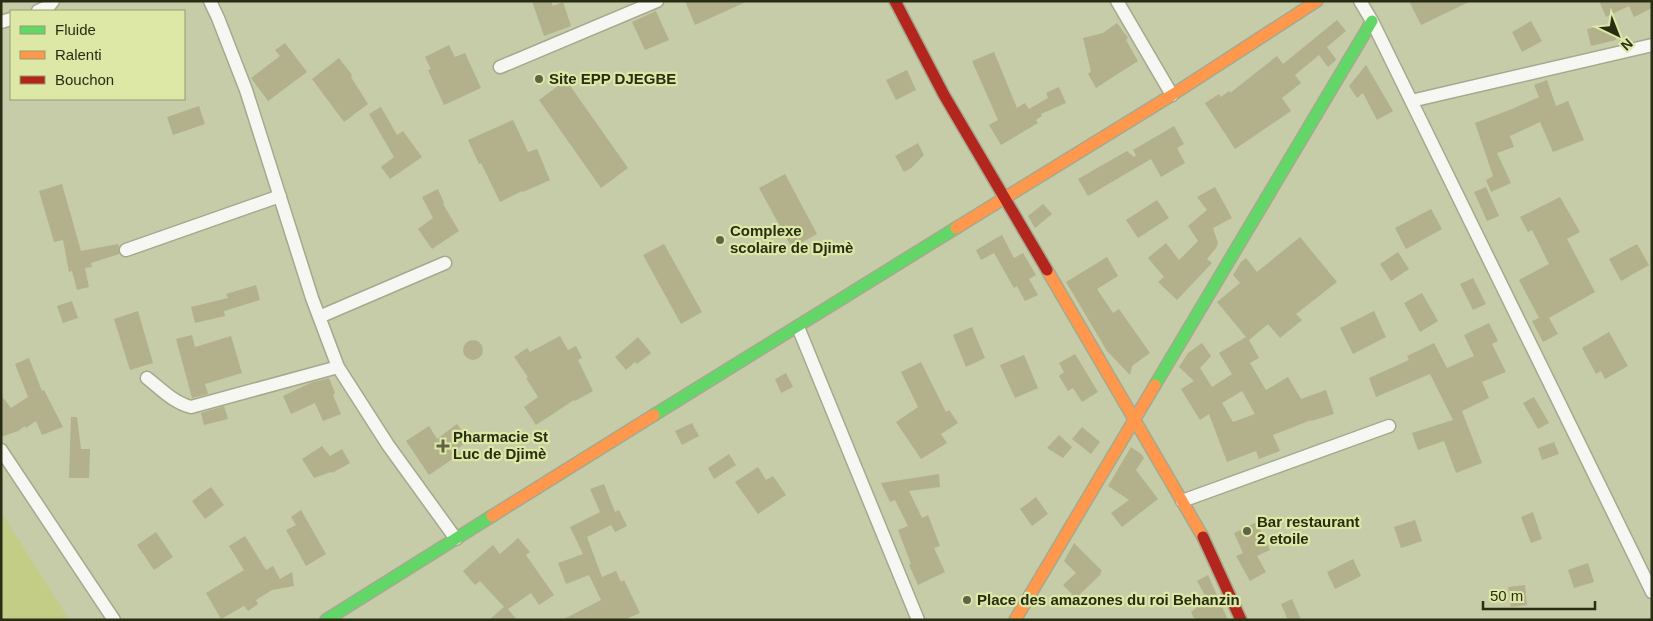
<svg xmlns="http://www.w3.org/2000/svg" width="1653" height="621" font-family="Arial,sans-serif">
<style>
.green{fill:#c3cd86}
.building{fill:#b3b18c;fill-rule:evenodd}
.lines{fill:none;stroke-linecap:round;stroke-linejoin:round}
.street-casing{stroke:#a5a98e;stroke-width:15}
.fast-casing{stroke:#a5a98e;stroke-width:14}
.slow-casing{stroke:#a5a98e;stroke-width:14}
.jam-casing{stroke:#a5a98e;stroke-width:14}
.street{stroke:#f6f7f2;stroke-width:12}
.fast{stroke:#63d668;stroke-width:11}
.slow{stroke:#ff974d;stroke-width:11}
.jam{stroke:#b3261e;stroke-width:11}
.poi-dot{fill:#606447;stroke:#dde8a6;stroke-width:2}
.labels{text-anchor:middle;stroke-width:4.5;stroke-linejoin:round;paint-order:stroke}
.poi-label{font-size:15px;font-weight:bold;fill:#292d13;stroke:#dde8a6;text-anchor:start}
</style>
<rect width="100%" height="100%" fill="#c6cba8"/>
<!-- green -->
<path class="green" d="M1,512L69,620H1Z"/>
<!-- building -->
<path class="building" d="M532,1H551L553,6L563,2L571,26L544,36Z
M685,1H748L695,25Z
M1409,1H1471L1421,25Z
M1599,1H1652V8L1634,17L1629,6L1606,17Z
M656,11L669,40L645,50L632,22Z
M1337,20L1346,31L1327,47L1336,59L1335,61L1328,67L1319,55L1295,75L1301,83L1282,98L1291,111L1235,149L1205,103L1219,94L1221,97L1229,91L1230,93L1277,56L1283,64Z
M1531,21L1542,41L1522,52L1512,32Z
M1117,23L1128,38L1126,40L1138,61L1096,88L1088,74L1091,72L1083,38L1103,33Z
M1612,24L1616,40L1591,46L1587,29Z
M285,43L307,72L268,101L251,78L280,56L275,50Z
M449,45L455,57L465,53L481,88L444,105L428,70L431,69L425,57Z
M994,52L1017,108L1025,103L1029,109L1048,98L1046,93L1059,87L1066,103L1041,114L1042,116L1036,120L1038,123L1001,145L989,125L998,120L972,61Z
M339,58L352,75L351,77L368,104L344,122L312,79Z
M1366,65L1393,111L1377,120L1363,93L1357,98L1349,86Z
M907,70L916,90L896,100L886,80Z
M566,80L628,168L601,188L539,100Z
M1547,80L1556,106L1568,101L1584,140L1553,152L1540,122L1510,136L1514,147L1497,153L1511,183L1491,192L1486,180L1493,176L1475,123L1512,109L1539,97L1534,85Z
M199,106L205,124L173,135L167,117Z
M381,107L397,135L403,131L422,157L390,179L381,167L394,157L369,114Z
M513,120L528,152L537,149L550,180L523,192L522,191L500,202L481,163L479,164L468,140Z
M1174,126L1184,144L1177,148L1185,163L1161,177L1151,159L1088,196L1078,179L1127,151L1134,157L1136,155L1133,150Z
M918,143L924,155L911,168L904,172L895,156Z
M785,174L817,234L792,248L759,188Z
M62,184L81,251L118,244L119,247V254L91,263L92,267L85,268L89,287L77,290L72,271L69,272L63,240L54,242L39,191Z
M1215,187L1232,218L1213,228L1218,243L1216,248L1207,259L1212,263L1177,300L1158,282L1164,277L1148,258L1166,243L1179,260L1198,241L1188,226L1207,210L1197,197Z
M1486,187L1499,216L1487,221L1474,192Z
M438,189L444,203L443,204L459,231L432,249L418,229L433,218L422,197Z
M1560,197L1580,232L1567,239L1595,292L1549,318L1558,334L1543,342L1532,321L1539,318L1519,280L1549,264L1532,230L1528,232L1520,217Z
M1157,200L1169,218L1138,238L1126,220Z
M1043,204L1052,214L1035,228L1028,216Z
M1431,209L1442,229L1406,249L1395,228Z
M1002,235L1014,258L1023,253L1036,275L1029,279L1038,295L1025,301L1017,286L1014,288L994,253L981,260L976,250Z
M1300,237L1337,282L1296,314L1302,320L1280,338L1268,324L1249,340L1259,358L1250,363L1266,390L1288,377L1301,399L1326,390L1334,414L1311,421V420L1273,435L1280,451L1259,459L1256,451L1227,462L1209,414L1200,420L1181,389L1194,381L1179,367L1188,353L1202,343L1211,356L1200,368L1212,387L1232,374L1219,353L1246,337L1217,302L1240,283L1233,275L1241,262L1246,258L1257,272ZM1242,391L1255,414L1233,422L1222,403Z
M664,244L702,312L681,324L643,255Z
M1637,244L1649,265L1621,281L1609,259Z
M1398,252L1409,269L1391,281L1380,264Z
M1107,257L1118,276L1097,289L1113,313L1119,309L1150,353L1132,366L1130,375L1107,351L1066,282Z
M1473,278L1486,304L1473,310L1460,284Z
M256,285L260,300L224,311L225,316L195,323L191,307L228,298L226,294Z
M1422,293L1438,321L1420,332L1404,303Z
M72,301L78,318L63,323L57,306Z
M138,311L153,363L130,370L114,319Z
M1374,311L1386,337L1353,354L1340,328Z
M1489,323L1498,341L1492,344L1506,372L1482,382L1489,398L1462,411L1482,463L1456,473L1444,441L1418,450L1412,433L1453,420L1430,374L1376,397L1369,378L1409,360L1407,356L1434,343L1447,368L1474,356L1464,335Z
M972,327L985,358L966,367L953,335Z
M1609,332L1628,366L1605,379L1601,371L1596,374L1582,348Z
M192,335L195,347L231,336L242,373L205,384L208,394L192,398L176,339Z
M560,336L568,350L576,346L582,358L578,360L593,391L575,401L574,400L536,425L524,407L538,397L526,378L528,377L514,357L527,348L530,352Z
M638,337L651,353L637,364L635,362L626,370L615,357Z
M463 350a10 10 0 1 1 20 0a10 10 0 1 1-20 0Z
M1075,354L1098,392L1082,402L1073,388L1068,391L1059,376L1064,372L1059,363Z
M1024,355L1038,388L1015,398L1000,365Z
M29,358L42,391L44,390L63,427L42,435L36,421L26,428L25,426L18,431L1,437V395L11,408L28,397L15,364Z
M921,362L946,412L949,410L958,423L941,434L947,443L921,459L896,422L918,407L901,372Z
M786,373L793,387L781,393L775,379Z
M329,378L335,393L333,395L341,414L323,421L315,403L291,414L283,396L310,383Z
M1534,397L1549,423L1538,429L1523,403Z
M224,406L228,419L204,425L201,413Z
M71,417H77L81,449H90L89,478H69Z
M692,423L699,436L682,445L675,431Z
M457,424L469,440L457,449L460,454L429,475L406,441L429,426L437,439Z
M1082,427L1100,442L1091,454L1072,439Z
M1059,435L1072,447L1063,458L1047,448Z
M1554,442L1559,454L1542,460L1538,448Z
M322,446L330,456L342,449L350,463L332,473L331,472L314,478L302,459Z
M1131,447L1141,454L1144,458L1136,470L1158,499L1122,527L1111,513L1129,500L1108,486Z
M729,454L736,465L714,479L708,468Z
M758,467L766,480L773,476L786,495L758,514L735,482Z
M939,474L940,487L909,491L922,518L928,515L940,546L934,548L945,572L918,585L909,565L911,564L898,530L908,526L895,500L890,502L881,483Z
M604,484L615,512L619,510L627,526L615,532L611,525L587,537L602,577L616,571L621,582L624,580L640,613L624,620H562L601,600L589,575L566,584L558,563L583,554L570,527L600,512L590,489Z
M211,487L224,505L205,519L192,501Z
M1036,497L1048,514L1032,526L1020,509Z
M301,510L326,554L306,566L286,530L296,525L291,517Z
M1533,512L1542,539L1531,543L1521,517Z
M1415,520L1422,541L1401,548L1394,527Z
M1257,522L1270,550L1257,556L1266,572L1250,581L1236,556L1243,553L1234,533Z
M156,532L173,557L154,570L137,545Z
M245,536L266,570L273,566L280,579L292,572L294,586L272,590L256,600L258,604L248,611L244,606L221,619L206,593L244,570L229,546Z
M518,538L530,552L526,555L554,595L539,605L531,593L508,609L517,620H489L504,607L480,581L475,585L463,571L493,545L500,554Z
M1074,543L1102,571L1100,573L1101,574L1076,598L1063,585L1076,573L1064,561Z
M1353,559L1361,576L1335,589L1327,572Z
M1588,563L1594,582L1574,588L1568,570Z
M1208,575L1228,620H1195L1191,612L1207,599L1197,581Z
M1525,585L1527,605L1511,607L1508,587Z
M1292,599L1301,620H1288L1281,604Z"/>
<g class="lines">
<defs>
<path id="street" d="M210,1L218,18L246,90L312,298L338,367L388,445L456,539
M1117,1L1172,95
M1360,1L1372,21L1652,592
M38,11L49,6L53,1
M1,22L11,19
M500,67L657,1
M1411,101L1652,45
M126,250L280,196
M319,317L445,263
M798,327L918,620
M147,378C161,389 174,403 191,407L338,367
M1,450L114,620
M1182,501L1389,426"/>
<path id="fast" d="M1155,385L1372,21
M654,415L956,228
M326,620L492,516"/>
<path id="slow" d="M956,228L1172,95L1317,1
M1047,270L1203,537
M492,516L654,415
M1015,620L1155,385"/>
<path id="jam" d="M895,1L944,95L1047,270
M1203,537L1241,620"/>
</defs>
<!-- street casing -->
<use href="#street" class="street-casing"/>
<!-- fast casing -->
<use href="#fast" class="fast-casing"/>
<!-- slow casing -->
<use href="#slow" class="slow-casing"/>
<!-- jam casing -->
<use href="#jam" class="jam-casing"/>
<!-- street -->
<use href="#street" class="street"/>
<!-- fast -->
<use href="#fast" class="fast"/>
<!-- slow -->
<use href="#slow" class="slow"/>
<!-- jam -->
<use href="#jam" class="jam"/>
</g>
<!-- markers -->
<g class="poi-dot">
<circle cx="539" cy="79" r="5"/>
<circle cx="720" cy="240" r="5"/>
<path d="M440.5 438.5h5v5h5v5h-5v5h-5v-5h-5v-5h5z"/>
<circle cx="1247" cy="531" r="5"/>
<circle cx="967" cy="600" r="5"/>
</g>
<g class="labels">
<!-- poi labels -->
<g class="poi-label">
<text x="549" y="84">Site EPP DJEGBE</text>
<text x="730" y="236">Complexe<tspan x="730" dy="17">scolaire de Djimè</tspan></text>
<text x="453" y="442">Pharmacie St<tspan x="453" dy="17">Luc de Djimè</tspan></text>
<text x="1257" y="527">Bar restaurant<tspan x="1257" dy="17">2 etoile</tspan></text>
<text x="977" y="605">Place des amazones du roi Behanzin</text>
</g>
</g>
<!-- border -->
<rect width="1653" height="621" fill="none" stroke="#292d13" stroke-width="5"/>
<!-- legend -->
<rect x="10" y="10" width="175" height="90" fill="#dde8a6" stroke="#959d6b"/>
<rect x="20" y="26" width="25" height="8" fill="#63d668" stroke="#959d6b"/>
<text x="55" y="35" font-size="15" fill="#292d13">Fluide</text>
<rect x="20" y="51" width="25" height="8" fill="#ff974d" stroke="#959d6b"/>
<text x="55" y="60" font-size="15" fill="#292d13">Ralenti</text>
<rect x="20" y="76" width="25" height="8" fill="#b3261e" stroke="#959d6b"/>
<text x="55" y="85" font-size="15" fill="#292d13">Bouchon</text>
<!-- north arrow -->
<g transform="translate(1618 35) rotate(137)" stroke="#dde8a6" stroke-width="4" paint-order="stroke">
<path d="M0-4L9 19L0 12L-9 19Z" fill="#292d13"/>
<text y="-8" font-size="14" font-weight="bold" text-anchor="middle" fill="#292d13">N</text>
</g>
<!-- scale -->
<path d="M1483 601v8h112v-8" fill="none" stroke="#292d13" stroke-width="2.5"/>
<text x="1490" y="601" font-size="15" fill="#292d13" stroke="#dde8a6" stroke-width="4" paint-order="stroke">50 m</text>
</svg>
